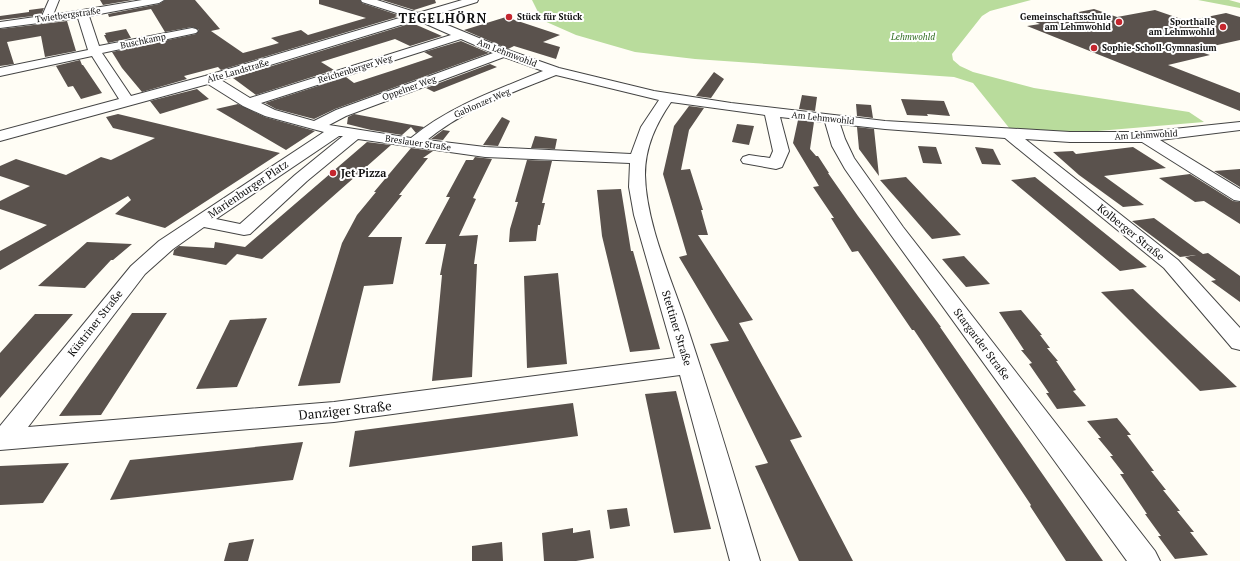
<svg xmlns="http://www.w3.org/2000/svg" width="1240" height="561" font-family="'PT Serif',serif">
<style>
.forest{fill:#b9dc9c}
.building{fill:#5a524d}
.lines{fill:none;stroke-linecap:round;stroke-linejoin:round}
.minor-casing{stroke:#444;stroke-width:2}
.minor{fill:#fff;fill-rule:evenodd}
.poi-dot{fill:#c4262e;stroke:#fff;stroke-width:1.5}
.labels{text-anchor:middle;stroke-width:4;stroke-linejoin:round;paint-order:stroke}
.far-street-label{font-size:9px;fill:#111;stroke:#fff}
.far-poi-label{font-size:9px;font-weight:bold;fill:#111;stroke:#fff;text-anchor:start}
.far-park-label{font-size:9px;font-style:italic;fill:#2f6b1f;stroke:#fff}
.poi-label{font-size:11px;font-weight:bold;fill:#111;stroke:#fff;text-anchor:start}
.street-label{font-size:11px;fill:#111;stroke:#fff}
.far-district-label{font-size:13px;font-weight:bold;letter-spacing:1px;fill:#111;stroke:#fff}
.near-street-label{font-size:13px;fill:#111;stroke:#fff}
</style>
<rect width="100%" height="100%" fill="#fffdf5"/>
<!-- forest -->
<path class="forest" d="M532,0H1031L990,11L982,16L952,54L953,60L960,66L973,72L1034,88L1189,112L1204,122L1086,132L1010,129L973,83L954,77L695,59L635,52L576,35L542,20Z
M1198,0H1229L1240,3V8Z"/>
<!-- building -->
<path class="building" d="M100,0H133L103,5Z
M165,0H195L220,29L211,31L243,53L279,43L271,38L301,30L308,35L366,18L319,4V0H360L362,3L398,15L395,16L397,17L221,70L218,67L184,76L187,79L142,92L122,68L112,52L196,34L199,30L192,27L165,32L151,9L109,17L108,14L159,4Z
M382,0H435L436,3L414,10Z
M44,8L41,15L0,20V16L29,12V10Z
M1094,9L1117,17L1155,10L1187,21L1226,13L1240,17V40L1195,50L1210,55L1168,65L1240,93V111L1027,26L1040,24L1033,21Z
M506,17L560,35L543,42L560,47L556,59L514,46L508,49L464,30Z
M67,21L76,51L45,57L41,36L7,42L14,64L0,66V29Z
M412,23L442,36L410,46L395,39L321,62L334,70L256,95L233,78Z
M126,29L131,38L108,43L104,35H106L105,33Z
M461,41L489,53L335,109L314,119L276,109L265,103L346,77L354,83L391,71L433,57L424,52Z
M80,60L82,65H83L102,93L81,99L73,86L68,87L56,66L47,68Z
M490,64L497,67L434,92L426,88Z
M714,72L724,79L711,98L696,96Z
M197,89L209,99L160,114L150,101Z
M802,95L817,97L815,111L799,109Z
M901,99L944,101L950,116L927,114L928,116L907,115Z
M238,104L265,117L315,131L286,150L216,109Z
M856,104L871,105L873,118L857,116Z
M689,106L704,108L689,130L681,170L690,169L703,210H701L708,235H698L753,320L739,323L802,437L790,440L853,561H799L755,466L768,463L710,344L729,341L679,257L687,255L663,174L674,126Z
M118,114L280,153L165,228L115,214L131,200L128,196L0,270V251L47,225L0,209V201L30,186L0,176V166L16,159L66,175L101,157L111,160L155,138L113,128L106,117Z
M354,114L407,124L424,127L416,133L411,127L402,135L371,130L347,124L348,117Z
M502,117L510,121L498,146L483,145Z
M798,120L814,122L810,149L816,156H818L829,173H828L858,216L941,327H940L1103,561H1066L1030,506L1031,505L914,330H912L858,251L852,252L831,218H834L813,187L819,186L793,143Z
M737,124L754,126L749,145L732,142Z
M857,127L874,129L879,176L859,149Z
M443,130L450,131L443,140L431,139Z
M535,136L557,139L555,149L531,148Z
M367,142L391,145L262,259L237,254L226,265L173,255L174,250L179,246L214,248L215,242L245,247Z
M918,146L936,147L942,164L923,163Z
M975,147L993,149L1001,165L982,164Z
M1133,147L1166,168L1104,176L1144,205L1123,207L1079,175L1053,152L1073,151L1076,154Z
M411,148L433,151L423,158H428L399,195H402L368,237H402L393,284L364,286L340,383L298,386L342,243L357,215L376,192H374Z
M475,157L492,159L473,198L476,199L459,236L478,235L474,264H477L472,377L432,381L442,275H440L446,244H425L450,197H446L466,160H473Z
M527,160L552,161L542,203H545L540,225H538L536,241L509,242L510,229L518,202H515Z
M1240,169V187L1214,171Z
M1190,174L1233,201L1240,202V224L1204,201L1195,202L1159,178Z
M906,177L961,235L932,239L880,180Z
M1035,177L1128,252L1147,267L1120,271L1011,180Z
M621,189L631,251H633L660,349L630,352L602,236L597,190Z
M1154,218L1203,254L1208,253L1240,276V302L1211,281L1216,280L1185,257L1196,255L1180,257L1132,221Z
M87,242L132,244L113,260H111L85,288L38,286Z
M964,256L990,284L966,287L942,259Z
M558,273L567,364L527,368L524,276Z
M1133,289L1184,337L1237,387L1200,391L1101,292Z
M1021,310L1042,335H1040L1050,348H1047L1058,361H1056L1076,390L1073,391L1086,406L1057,409L1046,393H1049L1029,364L1032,363L1021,350H1024L999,312Z
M132,313H167L101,415L59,416Z
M35,314H73L0,398V353Z
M267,318L237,387L196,389L230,320Z
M676,391L711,529L674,533L645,394Z
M573,403L578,436L349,467L355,431Z
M1117,418L1131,435H1127L1154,471H1151L1166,490H1163L1180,511H1177L1194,532H1190L1208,555L1175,559L1158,536H1161L1145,514H1147L1120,474H1124L1110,456H1113L1098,438H1101L1087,421Z
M303,442L293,480L110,500L130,460Z
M69,463L43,503L0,505V466Z
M627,508L630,526L610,529L607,510Z
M573,528V533L590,530L594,558L576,561H544L542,533Z
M254,539L248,561H224L229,543Z
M502,542L503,561H472V546Z"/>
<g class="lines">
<defs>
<path id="minor" d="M49,0H59L53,15L142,0H164L159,3L89,16L99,46L192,28L196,29L198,31L196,33L102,53L131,96L205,76L406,16L362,2L361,0H377L418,13L462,0H478L477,2L428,17L508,50L559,68L654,91L731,103L885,121L1070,132H1145L1240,122V130L1160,140L1240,189V201L1234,200L1142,142H1070L1025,139L1178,260L1240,328V350L1232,348L1164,268L1005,138L885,129L840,124L845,139L854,158L903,227L1155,551L1160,561H1127L891,235L845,169L832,146L825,122L780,117L789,151L782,167L776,169L743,163L741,160L743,157L749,155L770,158L773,151L765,115L671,102C656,124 645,147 645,175C646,224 672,280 687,326C713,404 736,482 760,561H730L680,375L334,422L0,450V426L131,266L159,241L324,132L265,116L243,106L208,84L0,141V131L119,99L92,56L0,76V68L88,50L78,18L0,28V22L42,16ZM417,20L451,35L250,98L221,80ZM461,39L493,53L336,110L314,121L275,110L261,103ZM504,57L543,71C497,90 450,106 411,138L329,125L346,116ZM556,75L659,100L641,127L631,154L485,147L427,140C464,109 512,93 556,75ZM339,136H343L295,175L240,224L216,219ZM358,139L485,157L630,163L629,187L634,215L675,358L334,402L28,427L145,274L173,249L204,227L244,235L250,234L307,181Z"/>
</defs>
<!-- minor casing -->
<use href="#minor" class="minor-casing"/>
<!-- minor -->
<use href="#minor" class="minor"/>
</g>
<!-- markers -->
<g class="poi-dot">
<circle cx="509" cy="17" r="4"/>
<circle cx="1119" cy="22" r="4"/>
<circle cx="1223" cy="27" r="4"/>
<circle cx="1094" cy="48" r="4"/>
<circle cx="333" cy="173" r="4"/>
</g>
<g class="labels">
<!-- far-street labels -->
<g class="far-street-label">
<text transform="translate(68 15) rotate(-8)" y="3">Twietbergstraße</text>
<text transform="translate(143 41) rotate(-12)" y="3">Buschkamp</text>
<text transform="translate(507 53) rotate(21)" y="3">Am Lehmwohld</text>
<text transform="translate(355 69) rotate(-17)" y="3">Reichenberger Weg</text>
<text transform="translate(238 71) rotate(-16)" y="3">Alte Landstraße</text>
<text transform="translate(409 88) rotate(-20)" y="3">Oppelner Weg</text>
<text transform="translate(482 103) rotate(-24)" y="3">Gablonzer Weg</text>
<text transform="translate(823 118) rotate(6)" y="3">Am Lehmwohld</text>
<text transform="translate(1146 135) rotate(-3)" y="3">Am Lehmwohld</text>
<text transform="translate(418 143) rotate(8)" y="3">Breslauer Straße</text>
</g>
<!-- far-poi labels -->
<g class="far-poi-label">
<text x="517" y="20">Stück für Stück</text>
<text x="1111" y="20" text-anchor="end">Gemeinschaftsschule<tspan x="1111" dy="10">am Lehmwohld</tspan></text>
<text x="1215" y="25" text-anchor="end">Sporthalle<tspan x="1215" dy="10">am Lehmwohld</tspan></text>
<text x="1102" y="51">Sophie-Scholl-Gymnasium</text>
</g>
<!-- far-park labels -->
<g class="far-park-label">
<text x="913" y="40">Lehmwohld</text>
</g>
<!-- poi labels -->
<g class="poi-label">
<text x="341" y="177">Jet Pizza</text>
</g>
<!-- street labels -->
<g class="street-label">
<text transform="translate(248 189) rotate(-34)" y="4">Marienburger Platz</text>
<text transform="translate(1131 232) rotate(39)" y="4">Kolberger Straße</text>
<text transform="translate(95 323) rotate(-52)" y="4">Küstriner Straße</text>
<text transform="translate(677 328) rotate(73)" y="4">Stettiner Straße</text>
<text transform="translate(982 344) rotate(53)" y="4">Stargarder Straße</text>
</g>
<!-- far-district labels -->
<g class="far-district-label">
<text x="443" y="23">TEGELHÖRN</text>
</g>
<!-- near-street labels -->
<g class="near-street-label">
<text transform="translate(345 410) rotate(-6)" y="5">Danziger Straße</text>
</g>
</g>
</svg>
